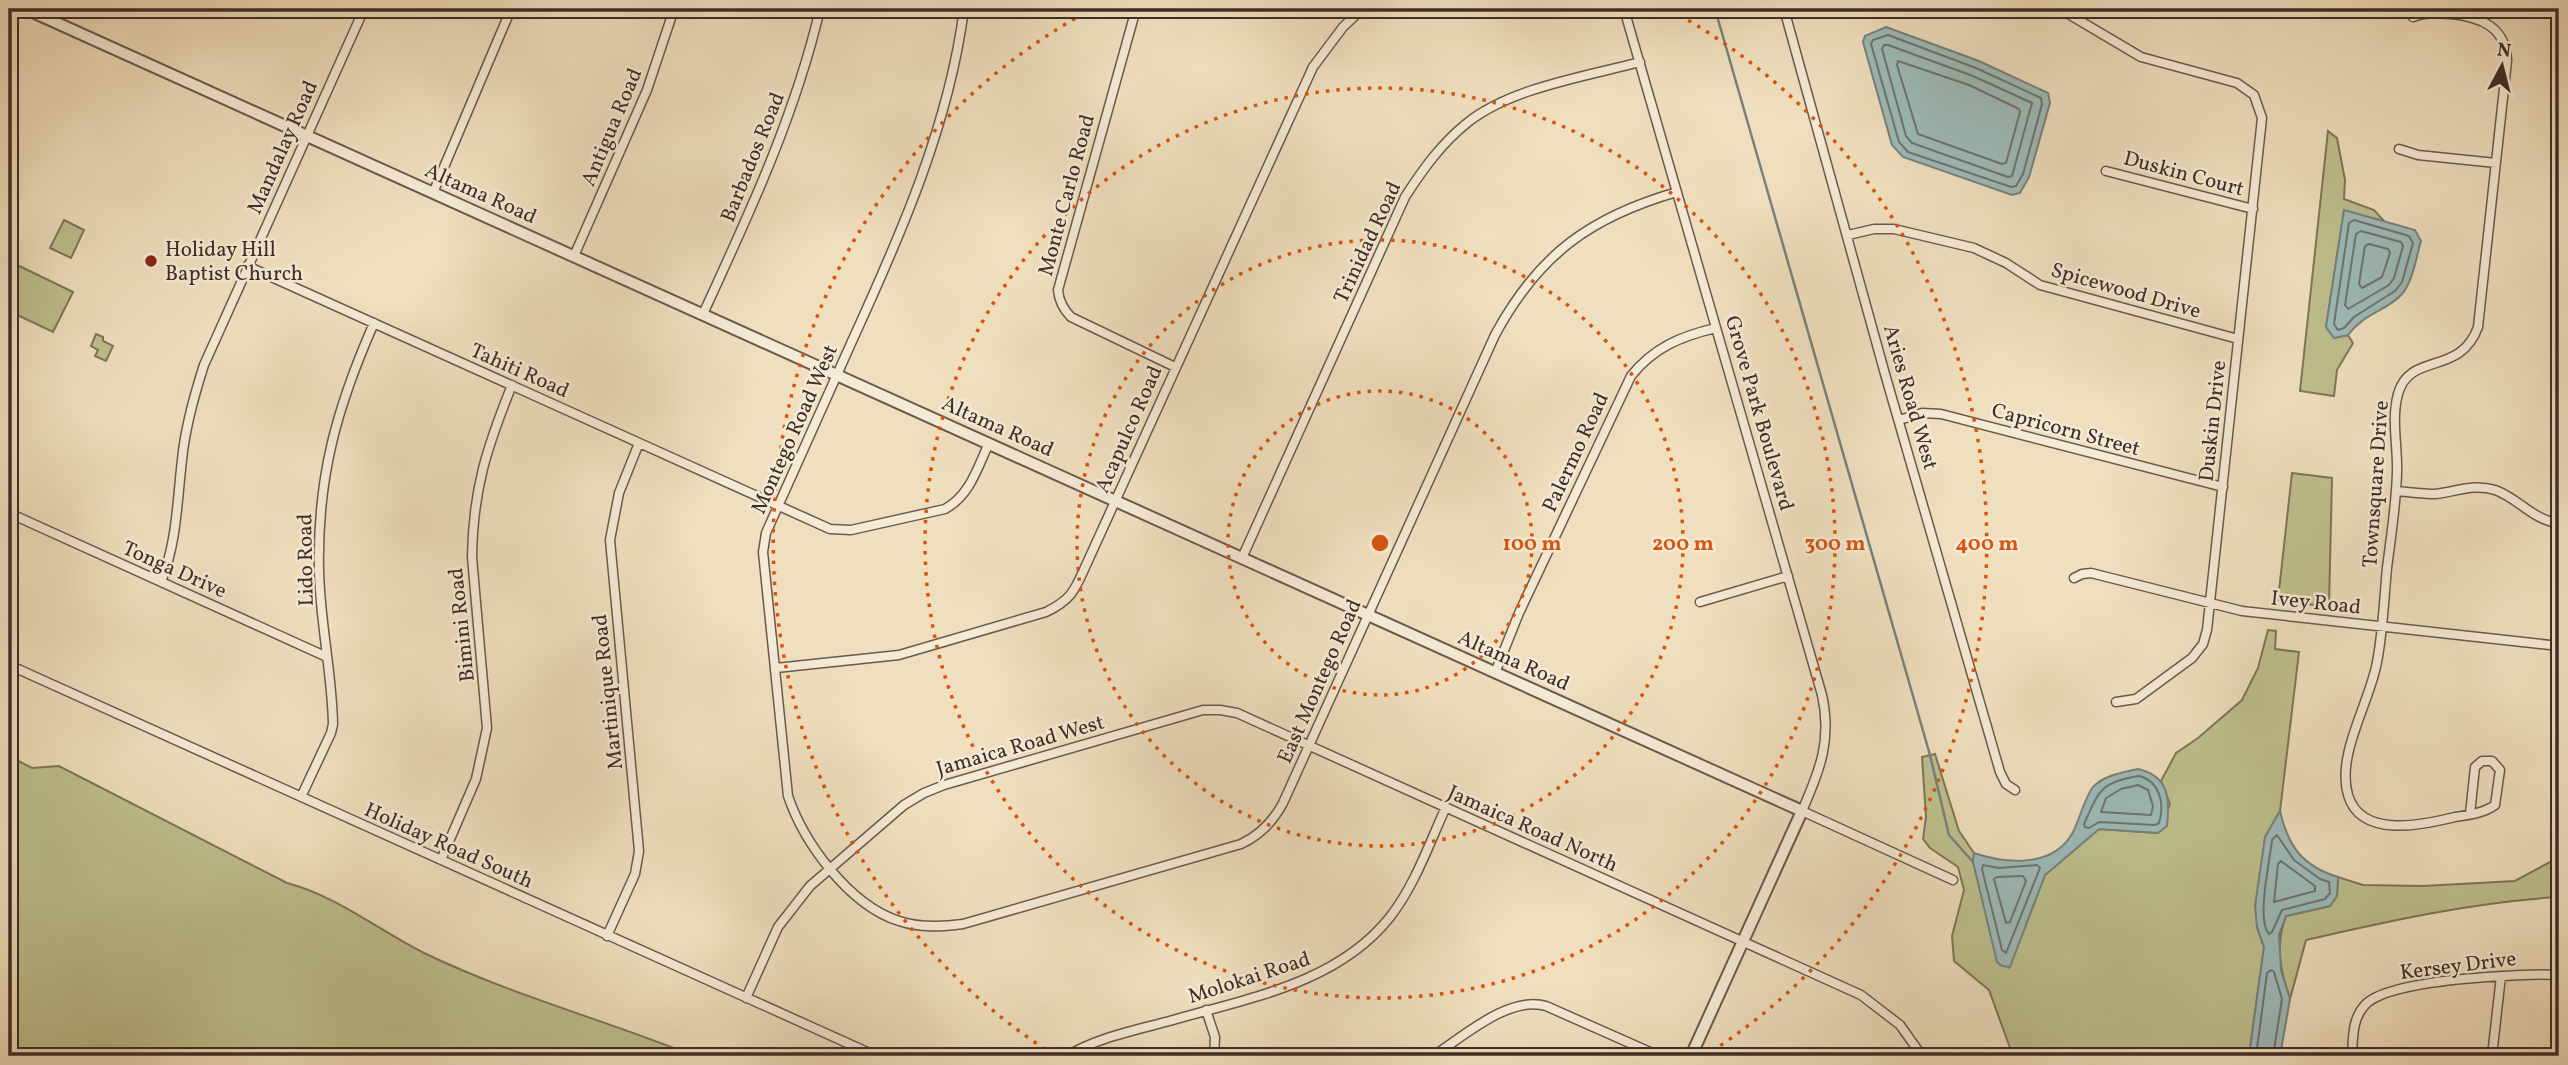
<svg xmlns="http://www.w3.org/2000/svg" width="2568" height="1065" font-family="Vollkorn,serif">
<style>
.green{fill:#bec08e;stroke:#7e765a;stroke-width:2}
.water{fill:#9dbbb9;stroke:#77827f;stroke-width:2}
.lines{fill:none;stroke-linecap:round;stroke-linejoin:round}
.shore{stroke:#6e7470;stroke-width:2}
.stream{stroke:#77827f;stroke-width:2.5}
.minor-casing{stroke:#6a5a4d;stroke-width:11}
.tertiary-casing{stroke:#6a5a4d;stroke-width:14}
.minor{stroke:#f5ead5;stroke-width:8}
.tertiary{stroke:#f5ead5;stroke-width:10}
.ring{fill:none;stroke:#d7550f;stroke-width:3.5;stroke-dasharray:3.5 7}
.poi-dot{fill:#8f2418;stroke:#f5ead5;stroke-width:2.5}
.labels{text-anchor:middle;stroke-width:5;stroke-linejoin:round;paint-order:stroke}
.street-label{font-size:21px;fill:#3e2d27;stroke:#f5ead5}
.poi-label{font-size:21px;fill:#3e2d27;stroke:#f5ead5;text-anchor:start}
.centre{fill:#d7550f;stroke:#f5ead5;stroke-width:3.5}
.ring-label{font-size:21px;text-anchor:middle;font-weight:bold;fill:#d7550f;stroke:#f5ead5;stroke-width:5;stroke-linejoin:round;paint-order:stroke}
</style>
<rect width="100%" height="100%" fill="#f0dfbe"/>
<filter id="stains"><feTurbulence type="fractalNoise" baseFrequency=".00286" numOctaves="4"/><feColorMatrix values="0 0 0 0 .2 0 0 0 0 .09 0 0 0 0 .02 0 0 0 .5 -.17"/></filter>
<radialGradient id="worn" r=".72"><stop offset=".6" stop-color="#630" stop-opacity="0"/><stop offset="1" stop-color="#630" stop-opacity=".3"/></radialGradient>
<!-- green -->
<path class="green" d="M2328,131L2337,138L2345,180L2344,199L2374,210L2384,221L2344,211L2326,327L2334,338L2348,335L2353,343L2337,370L2334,396L2300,391Z
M64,220L84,230L71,258L50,248Z
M9,261L73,292L53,332L9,311Z
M96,334L103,337V341L113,346L106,361L95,356L98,350L91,346Z
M2292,473L2332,478L2329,607L2278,600Z
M2268,630L2276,631L2275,649L2299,652L2280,811L2265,837L2257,927L2264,947L2249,1056H2013L1989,990L1954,961L1952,936L1964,890L1958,867L1930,848L1923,839L1926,817L1922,757L1935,754L1959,831L1974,853L1973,862L2009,967L2045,875L2099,829L2157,833L2170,804L2161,781L2176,753L2198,738L2242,700L2258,668Z
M9,756L32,768L59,766L287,883C337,896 378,930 424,953C511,995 605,1020 694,1056H9Z
M2559,845V897C2474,902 2389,921 2306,940L2290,999C2280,970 2275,945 2286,916L2330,906L2337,896L2338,877L2363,885L2423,886L2515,881L2552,861Z"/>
<!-- water -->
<path class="water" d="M1886,27L1979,61L2048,93L2050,103L2029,177L2020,193L2012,195L1903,157L1892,145L1863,42L1865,36Z
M2344,210L2415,230L2421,241C2416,258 2413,281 2402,294C2387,311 2364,313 2348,335L2334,338L2326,327Z
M2138,769C2169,776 2170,799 2167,826L2158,833L2099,829L2045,875L2010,967L2002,966L1997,962L1973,862L1974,853C2006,864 2054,868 2073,832C2079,821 2085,797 2093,787C2104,775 2124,772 2138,769Z
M2280,811C2288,846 2302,866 2338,877L2337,896L2330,906L2286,916L2279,935L2281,970L2290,999L2280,1056H2249L2264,947L2257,927L2255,906L2265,837Z"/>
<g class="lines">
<!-- shore -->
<path class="shore" d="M1888,35L1976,68L2041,98L2042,104L2023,174L2016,186L2011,187L1908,152L1899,142L1871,44L1873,40Z
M1884,45H1888L1973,76L2032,103L2012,176L2008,177L1912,143L1906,136L1882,49Z
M1898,61L1969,85L2019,109L2020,112L2006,163L2002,164L1918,134L1897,65Z
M2354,220L2409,236L2413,243L2402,282L2395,291L2354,317L2344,328L2338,330L2334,324L2349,223Z
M2361,231L2401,242L2403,246L2394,278L2389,285L2348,309L2345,305L2356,234Z
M2369,244L2388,249L2390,253L2382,277L2362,288L2359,284L2365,246Z
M2139,776C2160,781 2165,804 2159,823L2155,825L2099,822L2089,828L2085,827L2084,824C2099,791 2100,782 2139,776Z
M2138,785L2148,790L2153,806L2151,815L2101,812L2106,798L2121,789Z
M2277,835L2294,860L2320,879L2329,882L2330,893L2325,899L2282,910L2272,932L2269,934C2256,920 2270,861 2272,840Z
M2281,861L2315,886V891L2274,902L2278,864Z
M1983,865L1999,868L2037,865L2040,868L2006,953L2002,950L1982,869Z
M2023,876L2026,881L2010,922L2006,923L1994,879L1997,877Z
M2256,1056L2267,973L2271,970L2274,972L2282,999L2273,1056"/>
<!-- stream -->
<path class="stream" d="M1715,9L1930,755L1949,835L1973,862"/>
<defs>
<path id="minor" d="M964,9C949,125 901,234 853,339C824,404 795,468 766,533L763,552L788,796C804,843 849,905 899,921C920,928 941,927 963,924L1241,844C1260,835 1273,822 1283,803L1495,335C1538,255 1590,217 1677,192
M1136,9L1058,290C1059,301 1063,309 1071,317L1175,367
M1624,9L1822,695C1832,740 1820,770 1802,811L1953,880
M1784,9L1885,374L2000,772L2006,784L2015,790
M2060,9L2141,57L2237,83L2254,95L2262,118L2207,630L2203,644L2192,658L2136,699L2116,702
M2413,17C2426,12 2437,13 2451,14C2481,17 2506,27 2507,61L2478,327C2460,377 2410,351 2398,394C2391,419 2398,447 2397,473C2396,505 2391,536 2387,568C2384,599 2383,631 2377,662C2370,702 2336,755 2348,795C2361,839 2423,825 2455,817C2469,815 2484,813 2495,805L2500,770L2492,761H2482L2475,767L2470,814
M2399,149L2418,155L2496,163
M2106,171L2253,209
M433,193L511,9
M1848,235L1874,229H1894L1974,248L2006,263L2040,285L2238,339
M574,256L647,90L674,9
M247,266L830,529L851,530L945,509C970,495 977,469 989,443
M703,314C749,214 795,116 820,9
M1899,420L1922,413L1941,414L2223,487
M2396,491C2409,492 2422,494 2435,494C2456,492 2473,483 2495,490C2518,498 2533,520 2558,523
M9,513L327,657
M1242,558L1405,197C1423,169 1441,144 1467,123C1510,88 1587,76 1640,62
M2074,578L2082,574L2091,573L2242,611L2559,646
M161,582C177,542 177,502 182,460C185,427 194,396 204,365L364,9
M1700,602L1788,576
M9,665L876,1056
M776,668L899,655L1046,612C1073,599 1075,589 1087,563L1313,67L1343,27L1362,9
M1495,673L1519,613L1631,376C1653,348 1681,336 1716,328
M301,797L331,733L333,724C332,673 320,622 319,570C317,477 337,407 374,323
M441,860L476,779L487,728L472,557C473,489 487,447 512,385
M607,936L635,874L639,851L610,540L619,493L639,443
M746,998L778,927L810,886L904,805L924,793L944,785L1203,710H1220L1237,713L1861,995L1900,1025L1922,1056
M1206,1010L1215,1037L1214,1056
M1067,1056C1098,1037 1137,1030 1173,1020C1249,998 1338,983 1390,917C1415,885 1429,844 1446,807
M1433,1056C1463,1037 1509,995 1546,1006L1659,1056
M2352,1056C2353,1038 2352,1019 2365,1005C2388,979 2523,973 2559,975
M2492,1056L2501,976"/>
<path id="tertiary" d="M26,9L1802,811L1691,1056"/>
</defs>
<!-- minor casing -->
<use href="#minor" class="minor-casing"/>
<!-- tertiary casing -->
<use href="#tertiary" class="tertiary-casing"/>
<!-- minor -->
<use href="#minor" class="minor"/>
<!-- tertiary -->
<use href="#tertiary" class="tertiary"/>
</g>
<!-- distance rings -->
<g class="ring">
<circle cx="1380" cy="543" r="152"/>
<circle cx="1380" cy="543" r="303"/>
<circle cx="1380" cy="543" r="455"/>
<path d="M1054 1055A607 607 0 0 1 1090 10M1670 10A607 607 0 0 1 1706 1055"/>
</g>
<!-- markers -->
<circle class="poi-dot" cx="151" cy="261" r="7"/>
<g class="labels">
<!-- street labels -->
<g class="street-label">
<text transform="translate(611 127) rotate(-67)" y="7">Antigua Road</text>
<text transform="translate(282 147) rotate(-66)" y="7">Mandalay Road</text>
<text transform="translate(752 157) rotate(-68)" y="7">Barbados Road</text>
<text transform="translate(2184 173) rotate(15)" y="7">Duskin Court</text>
<text transform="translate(481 193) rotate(24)" y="7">Altama Road</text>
<text transform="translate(1066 195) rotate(-75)" y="7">Monte Carlo Road</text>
<text transform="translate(1367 242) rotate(-65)" y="7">Trinidad Road</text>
<text transform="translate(2126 290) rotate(16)" y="7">Spicewood Drive</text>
<text transform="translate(520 370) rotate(24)" y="7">Tahiti Road</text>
<text transform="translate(1911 397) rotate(74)" y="7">Aries Road West</text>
<text transform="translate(1760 413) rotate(74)" y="7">Grove Park Boulevard</text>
<text transform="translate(2212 421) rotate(-84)" y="7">Duskin Drive</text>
<text transform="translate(998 426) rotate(24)" y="7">Altama Road</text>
<text transform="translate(794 429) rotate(-66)" y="7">Montego Road West</text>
<text transform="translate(1128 429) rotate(-66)" y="7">Acapulco Road</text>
<text transform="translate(2066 429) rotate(15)" y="7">Capricorn Street</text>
<text transform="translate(1575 452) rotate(-65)" y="7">Palermo Road</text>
<text transform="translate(2375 484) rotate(-86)" y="7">Townsquare Drive</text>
<text transform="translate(305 560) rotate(-91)" y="7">Lido Road</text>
<text transform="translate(175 569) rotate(24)" y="7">Tonga Drive</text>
<text transform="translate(2316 602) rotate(6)" y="7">Ivey Road</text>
<text transform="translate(461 625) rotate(-96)" y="7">Bimini Road</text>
<text transform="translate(1514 660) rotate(24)" y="7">Altama Road</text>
<text transform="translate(1319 681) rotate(-66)" y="7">East Montego Road</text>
<text transform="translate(607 692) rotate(-96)" y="7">Martinique Road</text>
<text transform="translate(1020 745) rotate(-16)" y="7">Jamaica Road West</text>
<text transform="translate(1533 828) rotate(24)" y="7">Jamaica Road North</text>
<text transform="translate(449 845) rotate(24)" y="7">Holiday Road South</text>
<text transform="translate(2458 965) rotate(-7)" y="7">Kersey Drive</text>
<text transform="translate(1249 977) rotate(-18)" y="7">Molokai Road</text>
</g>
<!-- poi labels -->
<g class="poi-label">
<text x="165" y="256">Holiday Hill<tspan x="165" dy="24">Baptist Church</tspan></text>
</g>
</g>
<circle cx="1380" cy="543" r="10" class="centre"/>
<g class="ring-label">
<text x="1532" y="550">100 m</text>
<text x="1683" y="550">200 m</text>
<text x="1835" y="550">300 m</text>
<text x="1987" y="550">400 m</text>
</g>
<!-- margin -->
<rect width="2568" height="1065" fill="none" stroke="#f0dfbe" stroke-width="35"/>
<rect x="10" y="10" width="2547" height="1044" fill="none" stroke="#3e2d27" stroke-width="3.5"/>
<rect x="18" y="18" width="2533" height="1030" fill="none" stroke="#3e2d27" stroke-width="2"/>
<!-- north arrow -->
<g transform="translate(2502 66) rotate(7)" stroke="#f5ead5" stroke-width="5" paint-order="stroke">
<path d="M0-5L12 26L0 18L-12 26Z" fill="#3e2d27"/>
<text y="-10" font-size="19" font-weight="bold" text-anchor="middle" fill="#3e2d27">N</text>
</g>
<rect width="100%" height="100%" filter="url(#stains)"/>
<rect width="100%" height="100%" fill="url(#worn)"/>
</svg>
